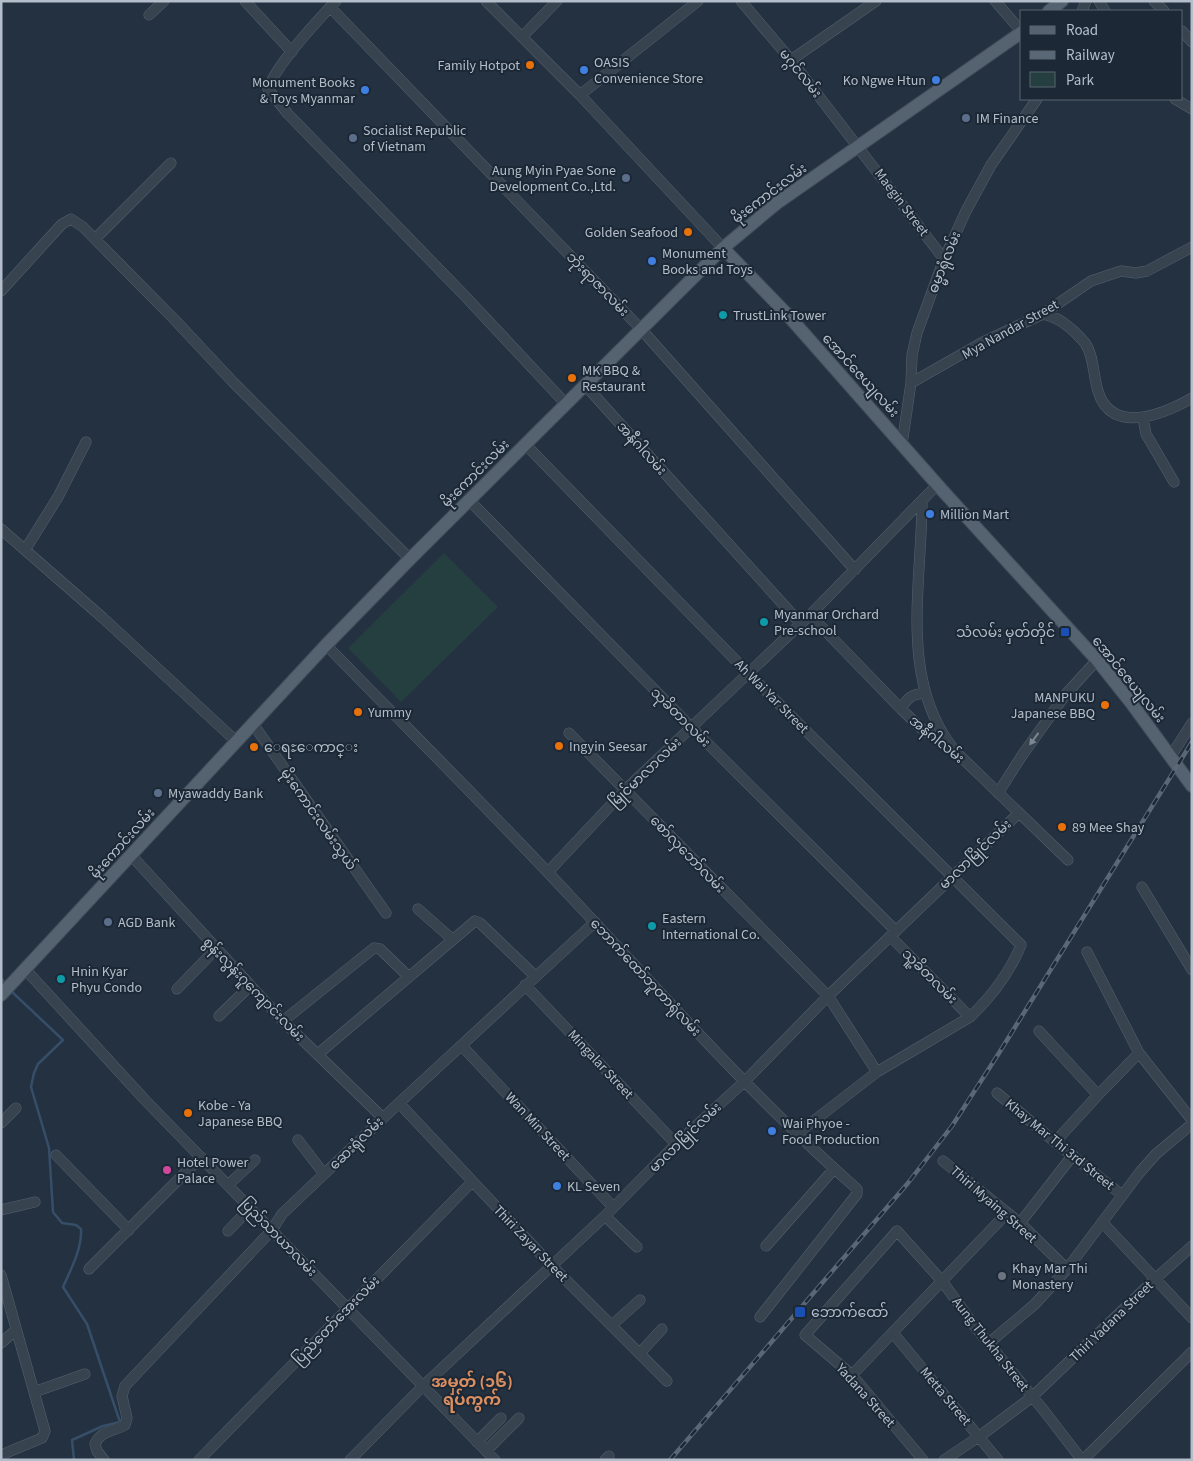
<svg xmlns="http://www.w3.org/2000/svg" width="1193" height="1461" font-family="'Source Sans 3','Noto Sans Myanmar',sans-serif">
<style>
.green{fill:#253f41}
.lines{fill:none;stroke-linecap:round;stroke-linejoin:round}
.stream{stroke:#364e68;stroke-width:2.5}
.minor-casing{stroke:#55616e;stroke-width:11}
.major-casing{stroke:#414c59;stroke-width:14}
.minor{stroke:#384350;stroke-width:10}
.major{stroke:#556270;stroke-width:12}
.rail-casing{stroke:#596777;stroke-width:4.5}
.rail{stroke:#1c2835;stroke-width:2.5;stroke-dasharray:8;stroke-linecap:butt}
.oneway{fill:#7c8794}
.food-dot{fill:#e8710a;stroke:#1c2835;stroke-width:2}
.shop-dot{fill:#3f7fe0;stroke:#1c2835;stroke-width:2}
.service-dot{fill:#5c6f8a;stroke:#1c2835;stroke-width:2}
.culture-dot{fill:#0f9aa8;stroke:#1c2835;stroke-width:2}
.transit-dot{fill:#1a4fb4;stroke:#1c2835;stroke-width:2}
.hotel-dot{fill:#d1479c;stroke:#1c2835;stroke-width:2}
.worship-dot{fill:#6b7280;stroke:#1c2835;stroke-width:2}
.labels{text-anchor:middle;stroke-width:4;stroke-linejoin:round;paint-order:stroke}
.poi-label{font-size:14px;fill:#b4becb;stroke:#1c2835;text-anchor:start}
.street-label{font-size:14px;fill:#b4becb;stroke:#1c2835}
.quarter-label{font-size:16px;font-weight:bold;fill:#db8e5f;stroke:#1c2835}
</style>
<rect width="100%" height="100%" fill="#233140"/>
<!-- green -->
<path class="green" d="M444,553L498,607L401,702L348,648Z"/>
<g class="lines">
<!-- stream -->
<path class="stream" d="M1,978L6,985
M11,991L63,1040L38,1064L34,1073L31,1087L49,1148L53,1212L62,1223L76,1225L81,1229C82,1249 71,1269 63,1287L87,1324L120,1422L103,1426L72,1440L74,1460"/>
<defs>
<path id="minor" d="M245,1L292,52
M336,1C317,21 276,65 268,89L288,114L464,295L566,404
M486,1L580,95L723,248
M741,1L791,60L944,259
M995,1L1022,32
M1099,1L1105,11
M1154,1L1164,11
M330,7L641,329L855,570
M1082,11L1086,1
M149,15L164,1
M1182,31L1192,42
M522,37L557,1
M791,60L876,1
M580,95L698,1
M1175,99L1192,109
M95,239L171,163
M1,291L62,224L71,219L83,227L174,319L233,382L410,559
M1043,314C1060,317 1074,330 1085,343C1094,356 1093,375 1098,391C1111,436 1164,414 1192,398
M911,383L983,342L1043,314L1091,281L1121,271L1136,273L1147,271L1192,247
M585,385L800,623
M1143,418L1146,434L1174,482
M525,444L748,673L1021,945C1010,972 991,997 970,1017L877,1072L798,1133
M902,444L911,383L912,355L917,333L944,259L966,211L991,165L1037,99
M469,500L691,727L896,931
M922,501C922,583 899,677 952,747
M1,529L103,618L237,742
M25,550L58,497L86,442
M810,615L901,709L922,729L958,754L1068,860
M326,645C408,729 491,811 571,897C664,996 755,1099 857,1189V1194L760,1317
M901,709C907,698 912,694 925,693
M253,724L386,913
M569,733L828,996L877,1072
M1171,756L1192,723
M998,793L1023,754L1066,694L1097,660
M131,855L283,1021L383,1118
M548,872L626,789L810,615L937,485
M1142,887L1192,970
M418,909L452,939
M890,936L970,1017
M1087,952L1139,1053L1192,1120
M25,969L145,1100L495,1460
M525,985L676,1144
M177,989L216,949
M219,1016L250,986
M283,1021L374,948L380,949L408,976
M1039,1031L1098,1095
M462,1046L613,1207
M318,1054L475,921L480,923L535,976
M997,1093L1055,1142L1122,1195
M399,1103L552,1266L667,1381
M1,1123L16,1108
M298,1140L324,1174
M1055,1142L1098,1095L1139,1053
M56,1155L129,1230
M943,1161L1020,1223L1067,1269
M228,1185L255,1160
M1,1210L35,1202
M605,1216L637,1247
M1102,1222L1192,1318
M1020,1223L1073,1155
M228,1231L250,1208
M766,1246L834,1169
M89,1269L201,1157
M1,1275L45,1431L42,1438L1,1455
M612,1325L640,1300
M893,1333L998,1460
M1,1343L16,1330
M989,1343L1035,1304L1067,1269L1140,1172L1156,1154L1192,1124
M640,1353L662,1329
M852,1375L1007,1213
M34,1392L85,1374
M477,1442L501,1418
M486,1451L519,1418
M104,1460L97,1451L95,1444C100,1431 114,1431 125,1425L127,1418L122,1396L125,1386L272,1230L282,1214L399,1103L595,922
M199,1460L472,1182
M350,1460L422,1387L605,1216L676,1144L745,1081L828,996L1019,813
M605,1460L609,1456
M923,1460L852,1375L805,1335L897,1231L942,1281L976,1328L1045,1412L1082,1460
M944,1460L980,1436L1032,1397L1155,1279L1192,1246
M1083,1460L1192,1352"/>
<path id="major" d="M1049,11L1062,1
M723,248L785,312L942,490L1097,660L1132,704L1192,786
M1,995L326,645L410,559L723,248L777,203L1022,32"/>
</defs>
<!-- minor casing -->
<use href="#minor" class="minor-casing"/>
<!-- major casing -->
<use href="#major" class="major-casing"/>
<!-- minor -->
<use href="#minor" class="minor"/>
<!-- major -->
<use href="#major" class="major"/>
<defs>
<path id="rail" d="M670,1460L908,1183L952,1126L999,1053L1192,742"/>
</defs>
<!-- rail casing -->
<use href="#rail" class="rail-casing"/>
<!-- rail -->
<use href="#rail" class="rail"/>
</g>
<!-- one-way arrows -->
<defs><path id="oneway-solid" d="M-6-.8H1V-3.2L6.5 0L1 3.2V.8H-6Z" transform="scale(1.25)"/></defs>
<use class="oneway" href="#oneway-solid" transform="translate(1034 739) rotate(126)"/>
<!-- markers -->
<g class="food-dot">
<circle cx="530" cy="65" r="5"/>
<circle cx="688" cy="232" r="5"/>
<circle cx="572" cy="378" r="5"/>
<circle cx="1105" cy="705" r="5"/>
<circle cx="358" cy="712" r="5"/>
<circle cx="559" cy="746" r="5"/>
<circle cx="254" cy="747" r="5"/>
<circle cx="1062" cy="827" r="5"/>
<circle cx="188" cy="1113" r="5"/>
</g>
<g class="shop-dot">
<circle cx="584" cy="70" r="5"/>
<circle cx="936" cy="80" r="5"/>
<circle cx="365" cy="90" r="5"/>
<circle cx="652" cy="261" r="5"/>
<circle cx="930" cy="514" r="5"/>
<circle cx="772" cy="1131" r="5"/>
<circle cx="557" cy="1186" r="5"/>
</g>
<g class="service-dot">
<circle cx="966" cy="118" r="5"/>
<circle cx="353" cy="138" r="5"/>
<circle cx="626" cy="178" r="5"/>
<circle cx="158" cy="793" r="5"/>
<circle cx="108" cy="922" r="5"/>
</g>
<g class="culture-dot">
<circle cx="723" cy="315" r="5"/>
<circle cx="764" cy="622" r="5"/>
<circle cx="652" cy="926" r="5"/>
<circle cx="61" cy="979" r="5"/>
</g>
<g class="transit-dot">
<rect x="1060" y="627" width="10" height="10" rx="2.5"/>
<rect x="794" y="1306" width="12" height="12" rx="2.5"/>
</g>
<circle class="hotel-dot" cx="167" cy="1170" r="5"/>
<circle class="worship-dot" cx="1002" cy="1276" r="5"/>
<g class="labels">
<!-- poi labels -->
<g class="poi-label">
<text x="594" y="67">OASIS<tspan x="594" dy="16">Convenience Store</tspan></text>
<text x="520" y="70" text-anchor="end">Family Hotpot</text>
<text x="926" y="85" text-anchor="end">Ko Ngwe Htun</text>
<text x="355" y="87" text-anchor="end">Monument Books<tspan x="355" dy="16">&amp; Toys Myanmar</tspan></text>
<text x="976" y="123">IM Finance</text>
<text x="363" y="135">Socialist Republic<tspan x="363" dy="16">of Vietnam</tspan></text>
<text x="616" y="175" text-anchor="end">Aung Myin Pyae Sone<tspan x="616" dy="16">Development Co.,Ltd.</tspan></text>
<text x="678" y="237" text-anchor="end">Golden Seafood</text>
<text x="662" y="258">Monument<tspan x="662" dy="16">Books and Toys</tspan></text>
<text x="733" y="320">TrustLink Tower</text>
<text x="582" y="375">MK BBQ &amp;<tspan x="582" dy="16">Restaurant</tspan></text>
<text x="940" y="519">Million Mart</text>
<text x="774" y="619">Myanmar Orchard<tspan x="774" dy="16">Pre-school</tspan></text>
<text x="1055" y="637" text-anchor="end">သံလမ်း မှတ်တိုင်</text>
<text x="1095" y="702" text-anchor="end">MANPUKU<tspan x="1095" dy="16">Japanese BBQ</tspan></text>
<text x="368" y="717">Yummy</text>
<text x="569" y="751">Ingyin Seesar</text>
<text x="264" y="752">ေရႊေကာင္း</text>
<text x="168" y="798">Myawaddy Bank</text>
<text x="1072" y="832">89 Mee Shay</text>
<text x="662" y="923">Eastern<tspan x="662" dy="16">International Co.</tspan></text>
<text x="118" y="927">AGD Bank</text>
<text x="71" y="976">Hnin Kyar<tspan x="71" dy="16">Phyu Condo</tspan></text>
<text x="198" y="1110">Kobe - Ya<tspan x="198" dy="16">Japanese BBQ</tspan></text>
<text x="782" y="1128">Wai Phyoe -<tspan x="782" dy="16">Food Production</tspan></text>
<text x="177" y="1167">Hotel Power<tspan x="177" dy="16">Palace</tspan></text>
<text x="567" y="1191">KL Seven</text>
<text x="1012" y="1273">Khay Mar Thi<tspan x="1012" dy="16">Monastery</tspan></text>
<text x="811" y="1317">ဘောက်ထော်</text>
</g>
<!-- street labels -->
<g class="street-label">
<text transform="translate(801 73) rotate(51)" y="5">မဂ္ဂင်လမ်း</text>
<text transform="translate(769 193) rotate(-37)" y="5">မိုးကောင်းလမ်း</text>
<text transform="translate(902 202) rotate(53)" y="5">Maegin Street</text>
<text transform="translate(944 262) rotate(-68)" y="5">ဓမ္မာရုံလမ်း</text>
<text transform="translate(598 284) rotate(46)" y="5">ဘိုးရာဇာလမ်း</text>
<text transform="translate(1010 329) rotate(-29)" y="5">Mya Nandar Street</text>
<text transform="translate(861 375) rotate(48)" y="5">အောင်ဇေယျလမ်း</text>
<text transform="translate(642 448) rotate(48)" y="5">အနီဂါလမ်း</text>
<text transform="translate(475 473) rotate(-45)" y="5">မိုးကောင်းလမ်း</text>
<text transform="translate(1129 679) rotate(51)" y="5">အောင်ဇေယျလမ်း</text>
<text transform="translate(772 696) rotate(45)" y="5">Ah Wai Yar Street</text>
<text transform="translate(681 717) rotate(45)" y="5">သုခိတာလမ်း</text>
<text transform="translate(937 739) rotate(39)" y="5">အနီဂါလမ်း</text>
<text transform="translate(645 772) rotate(-44)" y="5">မြိုင်မာလာလမ်း</text>
<text transform="translate(319 819) rotate(55)" y="5">မိုးကောင်းလမ်းသွယ်</text>
<text transform="translate(122 843) rotate(-48)" y="5">မိုးကောင်းလမ်း</text>
<text transform="translate(688 854) rotate(46)" y="5">စော်လှဘော်လမ်း</text>
<text transform="translate(975 854) rotate(-44)" y="5">မာလာမြိုင်လမ်း</text>
<text transform="translate(930 976) rotate(45)" y="5">သူ့ခိတလမ်း</text>
<text transform="translate(646 977) rotate(47)" y="5">ဘောက်ထော်ဘူတာရုံလမ်း</text>
<text transform="translate(254 989) rotate(46)" y="5">စွန်းလွန်းဂူကျောင်းလမ်း</text>
<text transform="translate(601 1064) rotate(47)" y="5">Mingalar Street</text>
<text transform="translate(538 1126) rotate(47)" y="5">Wan Min Street</text>
<text transform="translate(685 1137) rotate(-44)" y="5">မာလာမြိုင်လမ်း</text>
<text transform="translate(356 1143) rotate(-44)" y="5">ဆေးရုံလမ်း</text>
<text transform="translate(1060 1144) rotate(39)" y="5">Khay Mar Thi 3rd Street</text>
<text transform="translate(994 1204) rotate(41)" y="5">Thiri Myaing Street</text>
<text transform="translate(279 1237) rotate(46)" y="5">ပြည်သာယာလမ်း</text>
<text transform="translate(531 1243) rotate(46)" y="5">Thiri Zayar Street</text>
<text transform="translate(336 1320) rotate(-46)" y="5">ပြည်တော်အေးလမ်း</text>
<text transform="translate(1111 1321) rotate(-44)" y="5">Thiri Yadana Street</text>
<text transform="translate(991 1344) rotate(52)" y="5">Aung Thukha Street</text>
<text transform="translate(866 1395) rotate(48)" y="5">Yadana Street</text>
<text transform="translate(946 1396) rotate(50)" y="5">Metta Street</text>
</g>
<!-- quarter labels -->
<g class="quarter-label">
<text x="472" y="1387">အမှတ် (၁၆)<tspan x="472" dy="18">ရပ်ကွက်</tspan></text>
</g>
</g>
<!-- border -->
<rect width="1193" height="1461" fill="none" stroke="#b4becb" stroke-width="5"/>
<!-- legend -->
<rect x="1020" y="10" width="162" height="90" fill="#1c2835" stroke="#596471"/>
<rect x="1030" y="26" width="25" height="8" fill="#556270" stroke="#596471"/>
<text x="1066" y="35" font-size="15" fill="#b4becb">Road</text>
<rect x="1030" y="51" width="25" height="8" fill="#596777" stroke="#596471"/>
<text x="1066" y="60" font-size="15" fill="#b4becb">Railway</text>
<rect x="1030" y="72" width="25" height="15" fill="#253f41" stroke="#596471"/>
<text x="1066" y="85" font-size="15" fill="#b4becb">Park</text>
</svg>
